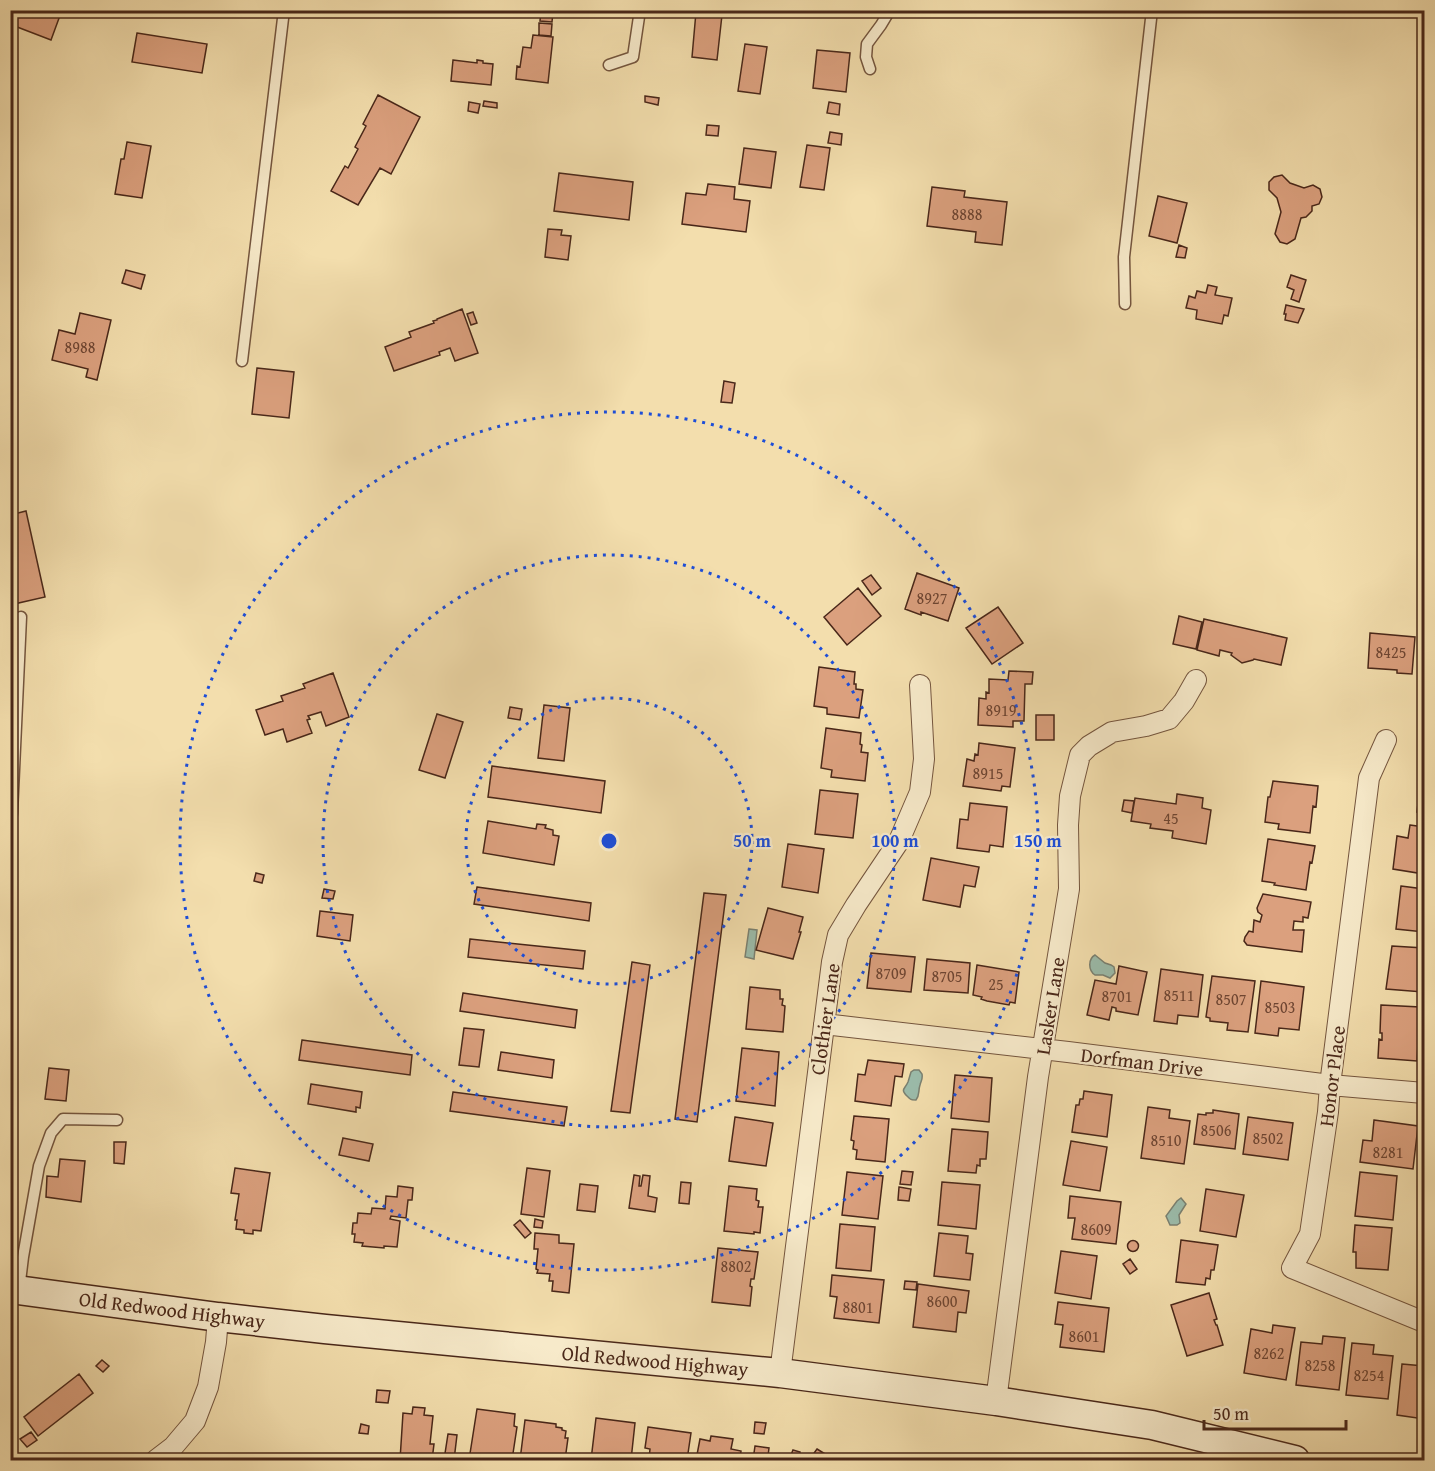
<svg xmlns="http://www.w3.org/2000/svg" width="1435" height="1471" font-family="'Gentium Book Plus',serif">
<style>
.water{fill:#9bbcab;stroke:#7a8071;stroke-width:1.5}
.building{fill:#dba07e;stroke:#492719;stroke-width:1.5}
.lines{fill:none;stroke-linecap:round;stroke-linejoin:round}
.lane-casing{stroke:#74553e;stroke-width:13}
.street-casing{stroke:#74553e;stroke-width:22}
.secondary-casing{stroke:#492719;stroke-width:31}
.lane{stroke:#f7eaca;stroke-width:10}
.street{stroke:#f7eaca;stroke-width:20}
.secondary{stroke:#f7eaca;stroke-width:28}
.ring{fill:none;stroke:#1d4ed8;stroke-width:3;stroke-dasharray:3 6}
.labels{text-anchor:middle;stroke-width:4.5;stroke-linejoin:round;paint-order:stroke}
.number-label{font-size:16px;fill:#6e4532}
.street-label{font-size:20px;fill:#492719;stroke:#f7eaca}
.centre{fill:#1d4ed8;stroke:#f7eaca;stroke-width:3}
.ring-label{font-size:18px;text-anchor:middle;font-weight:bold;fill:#1d4ed8;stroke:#f7eaca;stroke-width:4.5;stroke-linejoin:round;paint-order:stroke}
</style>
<rect width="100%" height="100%" fill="#f3dead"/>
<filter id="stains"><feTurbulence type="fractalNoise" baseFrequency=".00333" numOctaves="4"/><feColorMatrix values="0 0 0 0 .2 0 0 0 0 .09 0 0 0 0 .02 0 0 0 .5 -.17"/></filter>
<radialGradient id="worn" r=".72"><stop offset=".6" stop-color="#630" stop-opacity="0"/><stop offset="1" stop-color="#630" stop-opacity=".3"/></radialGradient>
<!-- water -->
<path class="water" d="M749,929L757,930L754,959L745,957Z
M1095,955L1105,963L1111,965L1114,967L1115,973L1110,978L1103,975H1095C1088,970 1088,959 1095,955Z
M914,1070H919L922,1074C923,1079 921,1081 920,1085C918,1091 920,1095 916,1100C909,1099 912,1101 907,1096C900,1089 905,1089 908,1082C909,1079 910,1075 911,1072Z
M1181,1198L1186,1204L1179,1215L1180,1223L1177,1225H1170L1166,1216L1177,1201Z"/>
<!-- building -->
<path class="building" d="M18,10H62L51,40L12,25Z
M687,10H729V16L722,15L717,60L692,57L696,12Z
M541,11L553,12L552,22L540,21Z
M539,23L552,24L551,36L539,35Z
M137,33L207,44L202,73L132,62Z
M533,35L553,37L548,83L516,79L517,66L520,67L523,47L531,48Z
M745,44L767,47L760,94L738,91Z
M817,50L850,53L846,92L813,88Z
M453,60L477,63V60L483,61V63L493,64L491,85L451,81Z
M378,95L420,117L391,174L380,168L358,205L331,191L345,166L348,168L358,149L355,147L366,126L363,124Z
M645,96L659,98L658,105L645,102Z
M484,101L497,103V108L483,106Z
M469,102L480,104L478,113L468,111Z
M829,102L840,104L839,115L827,113Z
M707,125L719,126L718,136L706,135Z
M830,132L842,134L841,145L828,143Z
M127,142L151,146L142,198L115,194L121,159H124Z
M807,145L830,148L824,190L800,187Z
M744,148L776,152L771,188L739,184Z
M559,173L633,182L629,220L554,211Z
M1282,175L1290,183L1304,188L1313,185L1320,189L1322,197L1319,204L1312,206V211L1306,217L1301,218L1295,239L1287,244L1280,242L1275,234L1281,212L1277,198L1269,190V182L1274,177Z
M708,184L735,187L734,199L750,201L746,232L682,224L686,193L706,195Z
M932,187L965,191L964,197L1007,202L1002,245L975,242L976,232L927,226Z
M1158,196L1187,203L1177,243L1149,236Z
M548,229L562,230L561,235L571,236L568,260L545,257Z
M1179,245L1187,248L1185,258L1176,257Z
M126,270L145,275L141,289L122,283Z
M1291,275L1306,280L1299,302L1291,299L1294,290L1287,287Z
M1208,285L1217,287L1215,295L1232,298L1228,316L1224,315L1222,324L1196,319L1197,310L1186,308L1189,296L1195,298L1197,291L1206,293Z
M1286,305L1304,309L1298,323L1285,320L1286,314H1284Z
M462,309L478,353L455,361L450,348L439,352L440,355L394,371L385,347L411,337L409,332L434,323L433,321L437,320V319Z
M473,312L477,323L471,325L467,314Z
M80,313L111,320L97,380L86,377L88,369L52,360L59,330L75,334Z
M257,368L294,372L289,418L252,414Z
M724,381L735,383L732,403L721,402Z
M26,511L45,597L14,604L10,587V515Z
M917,573L959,588L948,621L921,612V615L905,609Z
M871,575L881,588L872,595L862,581Z
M858,588L881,616L847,645L824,617Z
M998,607L1023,643L992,664L966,628Z
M1179,616L1202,622L1196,649L1173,644Z
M1204,619L1287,638L1281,665L1254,659L1253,660L1242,663L1231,655L1232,653L1220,650L1219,656L1197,650Z
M1370,633L1415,637L1412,674L1397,673V670L1368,668Z
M819,667L855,672L854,684H856V689L863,690L859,718L827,714V708L814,706Z
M1009,671L1033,672L1032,684H1025L1024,721H1013V727L978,725L979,698L986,699V692L989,693V679L1008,680Z
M333,673L349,717L326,726L321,712L308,716L310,719L307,720L312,733L287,742L283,729L265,735L256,710L283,701L281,696L305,688L303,684Z
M544,705L570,708L564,761L538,758Z
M510,707L522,709L520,720L508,718Z
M437,714L463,722L445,778L419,770Z
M1036,715H1054V740H1036Z
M826,728L861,733L860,744L862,745L861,752L868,753L865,781L831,777L832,770L821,768Z
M979,743L1015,748L1010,787L1002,786L1001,791L963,786L967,759L974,761L975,754L978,755Z
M492,766L605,781L601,813L488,797Z
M1273,781L1318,786L1316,807L1313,806L1310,833L1278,829L1279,824L1265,822L1268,797H1270Z
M1420,786H1424V813L1417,812Z
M820,790L858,794L853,838L815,834Z
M1177,794L1203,798L1202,808L1211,810L1206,844L1172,838L1173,831L1150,828L1151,824L1131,821L1135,798L1176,804Z
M1124,800L1134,801L1132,813L1122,811Z
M970,803L1007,807L1003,847L990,845L989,852L957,848L960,819L968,820Z
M488,821L536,829L537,824L546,825L545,828L553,830V835L559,836L554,865L483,853Z
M1410,825L1424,827V874L1393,869L1397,836L1408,838Z
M1268,839L1315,846L1312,863L1310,862L1306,890L1274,885L1275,883L1262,881Z
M788,844L824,849L818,893L782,887Z
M931,858L979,867L975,887L964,885L960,907L923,900Z
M256,873L264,875L262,883L254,881Z
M1401,886L1424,889V932L1396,929Z
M477,887L591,903L589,921L474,904Z
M324,889L335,891L333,899L322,898Z
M704,893L726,895L697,1122L675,1119Z
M1263,894L1311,902L1308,918L1303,917V922L1294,921L1293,930H1304L1302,952L1247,945L1244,941L1245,937L1249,931L1253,932L1254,920L1260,922L1262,915L1258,912L1257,908Z
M768,908L803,917L799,932H801L793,959L756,950Z
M320,911L353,915L350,941L317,936Z
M470,939L585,951L583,969L468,957Z
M1392,946L1424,948L1423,992L1386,989Z
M871,953L915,957L911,992L867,988Z
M927,959L970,963L968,993L924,990Z
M632,962L650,965L630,1113L611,1111Z
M977,965L1019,972L1015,1003L1010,1002L1009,1005L987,1001L981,999L982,997L973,995Z
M1119,966L1147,972L1138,1015L1116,1011V1008L1112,1007L1109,1020L1087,1015L1095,980L1116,984Z
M1161,969L1203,975L1198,1017L1178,1015L1177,1024L1154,1021Z
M1212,976L1255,981L1248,1032L1227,1030L1228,1023L1210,1021V1018L1206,1017Z
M1261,981L1304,987L1299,1030L1279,1028L1278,1036L1255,1033Z
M750,987L780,990V999H783L782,1005L785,1006L783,1032L746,1029Z
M463,993L577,1010L575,1028L460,1011Z
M1381,1005L1420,1007L1417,1061L1378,1058L1379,1039L1382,1040V1033H1380Z
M464,1028L484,1030L479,1067L459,1065Z
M302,1040L412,1055L410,1075L299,1060Z
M742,1048L779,1052L775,1106L736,1101Z
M501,1052L554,1060L552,1078L498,1070Z
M868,1060L904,1064L902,1077L895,1076L891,1106L855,1101L858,1074L865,1075Z
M49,1068L69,1070L66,1101L45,1099Z
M955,1075L992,1078L989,1122L951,1118Z
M311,1084L362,1092L360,1108L356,1107V1112L308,1104Z
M1084,1091L1112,1095L1107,1137L1072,1132L1076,1105H1079L1080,1099H1083Z
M453,1092L567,1107L564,1126L450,1111Z
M1148,1107L1170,1110L1169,1118L1190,1121L1184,1164L1141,1158Z
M1213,1110L1239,1114L1235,1149L1194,1144L1198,1114L1206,1115V1113H1213Z
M854,1116L889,1119L885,1162L856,1159L857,1150L853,1149L854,1141L851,1140Z
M735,1117L773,1123L766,1166L729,1161Z
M1248,1117L1293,1123L1288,1160L1243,1154Z
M1374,1120L1418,1126L1413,1169L1360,1162L1363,1140L1372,1141Z
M952,1129L988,1132L986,1159H980V1166L977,1165L976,1173L948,1171Z
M343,1138L373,1144L369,1161L339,1155Z
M1071,1141L1107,1147L1100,1191L1063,1185Z
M114,1142H126L124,1164L114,1163Z
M60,1159L85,1161L81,1202L46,1197L47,1176L58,1177Z
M235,1168L270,1173L261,1231L253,1230V1234L244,1233V1230L236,1229L237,1220H235L239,1194L231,1193Z
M527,1168L550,1171L544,1217L521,1214Z
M902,1171L913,1172L911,1185L900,1184Z
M847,1172L883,1176L878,1219L842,1215Z
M1360,1172L1397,1176L1393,1220L1355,1216Z
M634,1175L640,1176L639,1186H641L643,1175L650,1176L648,1196L657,1198L655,1212L629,1208Z
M681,1182L691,1183L689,1204L679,1203Z
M942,1182L980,1185L976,1229L938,1225Z
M580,1184L598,1186L595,1212L577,1210Z
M398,1186L413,1188L412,1200H408L406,1218L391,1216L390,1219L400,1221L397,1247L384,1246V1248L362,1246L363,1243L354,1242L355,1234H352L353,1223H357L358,1213L371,1214L372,1208L385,1209L386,1196L397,1197Z
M729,1186L757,1189L756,1200L759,1201L758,1207H763L760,1233L754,1232V1234L724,1231Z
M899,1187L911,1189L909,1201L898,1200Z
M1206,1189L1244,1195L1236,1237L1200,1231Z
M1070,1196L1121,1202L1116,1244L1072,1239L1075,1218H1068Z
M535,1219L543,1221L542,1228L534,1227Z
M520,1220L531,1233L525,1238L514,1225Z
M840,1224L875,1227L871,1271L836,1268Z
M1355,1225L1392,1228L1388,1270L1356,1268V1252H1353Z
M535,1233L559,1235V1243L574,1244L569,1293L552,1291L553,1281H549L550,1274L537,1273L538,1270L536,1269L538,1249H534Z
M939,1233L968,1236L966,1253L973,1254L970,1280L934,1276Z
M1181,1240L1218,1245L1214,1270H1211L1210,1279L1206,1278L1205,1285L1176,1282Z
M1127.5 1246a5.5 5.5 0 1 1 11 0a5.5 5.5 0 1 1-11 0Z
M718,1248L758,1252L754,1279H751L750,1286L752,1287L750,1306L712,1302Z
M1061,1251L1097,1256L1091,1299L1055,1293Z
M1130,1259L1137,1269L1130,1274L1123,1264Z
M832,1275L884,1280L879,1323L834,1318L837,1297L830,1296Z
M905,1281L917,1282L916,1290L904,1289Z
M918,1284L969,1291L966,1313L958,1312L956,1332L913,1327Z
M1209,1293L1217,1319L1214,1320L1216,1325H1217L1223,1345L1187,1356L1171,1305Z
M1058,1302L1109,1308L1104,1352L1060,1347L1063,1325L1055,1324Z
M1273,1325L1295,1328L1286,1380L1244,1373L1251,1329L1272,1333Z
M1323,1336L1345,1338L1339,1390L1296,1385L1301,1342L1322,1344Z
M1352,1343L1374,1345L1373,1354L1393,1356L1388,1399L1346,1395Z
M102,1360L109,1366L103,1372L96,1366Z
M1402,1364L1424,1366V1419L1397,1415Z
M79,1374L93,1393L38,1436L24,1417Z
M377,1390L390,1391L388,1403L376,1402Z
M413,1407L425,1408L424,1415L433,1416L430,1444H434L432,1460H400L403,1413L412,1414Z
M477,1409L515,1414L514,1426L517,1427L512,1460L494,1457L493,1460H469Z
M596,1418L635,1423L631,1460H591Z
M525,1420L556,1424V1427L562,1428V1430L566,1431L565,1438H568L565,1460H520Z
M755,1422L766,1423L764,1434L754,1433Z
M361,1424L369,1426L368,1434L359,1433Z
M648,1427L691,1433L687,1460H642L643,1458H649L650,1449L645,1448Z
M31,1432L37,1440L27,1447L20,1439Z
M448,1434L457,1435L454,1460H444Z
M711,1436L733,1439L731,1449L741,1451L740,1458H742V1460H696L700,1439L710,1441Z
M755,1446L769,1448L768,1456L786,1459L785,1460H753Z
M817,1449L835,1460H809Z
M793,1450L800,1452L798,1460H789Z"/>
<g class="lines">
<defs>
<path id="lane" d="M609,65L633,57L640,10
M870,69L866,57L867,44L881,25L890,10
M1125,304L1124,257L1152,10
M242,361L284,10
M10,827L12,813L21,617
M19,1290L23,1257L39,1166L51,1133L63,1119L117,1120"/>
<path id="street" d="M1386,740L1369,778L1330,1085L1328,1112L1310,1234L1292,1268L1424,1322
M824,1024L1068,1052L1330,1085L1424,1093
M780,1373L832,962L838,935L856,905L899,841L920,792L924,759L920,685
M996,1401L1038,1077L1069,889L1068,825L1070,796L1080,755L1089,746L1112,732L1146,726L1169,719L1184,701L1196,680
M156,1460L173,1447L195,1421L208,1387L216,1342L218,1317"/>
<path id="secondary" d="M10,1289L218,1317L325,1329L780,1373L996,1401L1152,1425L1295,1460"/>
</defs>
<!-- lane casing -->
<use href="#lane" class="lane-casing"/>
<!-- street casing -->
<use href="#street" class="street-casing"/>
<!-- secondary casing -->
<use href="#secondary" class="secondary-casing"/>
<!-- lane -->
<use href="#lane" class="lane"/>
<!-- street -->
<use href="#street" class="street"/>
<!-- secondary -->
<use href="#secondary" class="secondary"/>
</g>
<!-- distance rings -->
<g class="ring">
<circle cx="609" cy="841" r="143"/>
<circle cx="609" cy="841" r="286"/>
<circle cx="609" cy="841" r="429"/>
</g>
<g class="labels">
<!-- number labels -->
<g class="number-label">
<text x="967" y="220">8888</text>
<text x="80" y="353">8988</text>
<text x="932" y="604">8927</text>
<text x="1391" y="658">8425</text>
<text x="1001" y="716">8919</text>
<text x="988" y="779">8915</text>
<text x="1171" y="824">45</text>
<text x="891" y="979">8709</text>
<text x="947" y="982">8705</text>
<text x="996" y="990">25</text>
<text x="1179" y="1001">8511</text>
<text x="1117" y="1002">8701</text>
<text x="1231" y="1005">8507</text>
<text x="1280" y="1013">8503</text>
<text x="1216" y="1136">8506</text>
<text x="1268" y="1144">8502</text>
<text x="1166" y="1146">8510</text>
<text x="1388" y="1158">8281</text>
<text x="1096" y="1235">8609</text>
<text x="736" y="1272">8802</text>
<text x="942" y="1307">8600</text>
<text x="858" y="1313">8801</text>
<text x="1084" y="1342">8601</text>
<text x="1269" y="1359">8262</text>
<text x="1320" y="1371">8258</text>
<text x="1369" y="1381">8254</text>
</g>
<!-- street labels -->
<g class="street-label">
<text transform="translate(1050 1006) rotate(-81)" y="7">Lasker Lane</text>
<text transform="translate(825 1019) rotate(-82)" y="7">Clothier Lane</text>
<text transform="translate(1142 1062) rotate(7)" y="7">Dorfman Drive</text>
<text transform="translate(1332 1076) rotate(-83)" y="7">Honor Place</text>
<text transform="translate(172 1310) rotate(7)" y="7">Old Redwood Highway</text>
<text transform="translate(655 1361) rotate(5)" y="7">Old Redwood Highway</text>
</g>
</g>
<circle cx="609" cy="841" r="9" class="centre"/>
<g class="ring-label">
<text x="752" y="847">50 m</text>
<text x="895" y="847">100 m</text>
<text x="1038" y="847">150 m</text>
</g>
<!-- margin -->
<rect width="1435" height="1471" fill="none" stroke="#f3dead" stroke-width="36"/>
<rect x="12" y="12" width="1411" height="1447" fill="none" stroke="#492719" stroke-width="3"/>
<rect x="18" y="18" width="1399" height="1435" fill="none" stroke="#492719" stroke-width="1.5"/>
<!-- scale -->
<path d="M1204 1420v9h142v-9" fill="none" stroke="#492719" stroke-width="3"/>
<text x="1213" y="1420" font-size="18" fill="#492719" stroke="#f7eaca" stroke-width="4.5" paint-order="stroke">50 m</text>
<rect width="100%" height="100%" filter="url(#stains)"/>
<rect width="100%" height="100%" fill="url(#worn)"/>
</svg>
